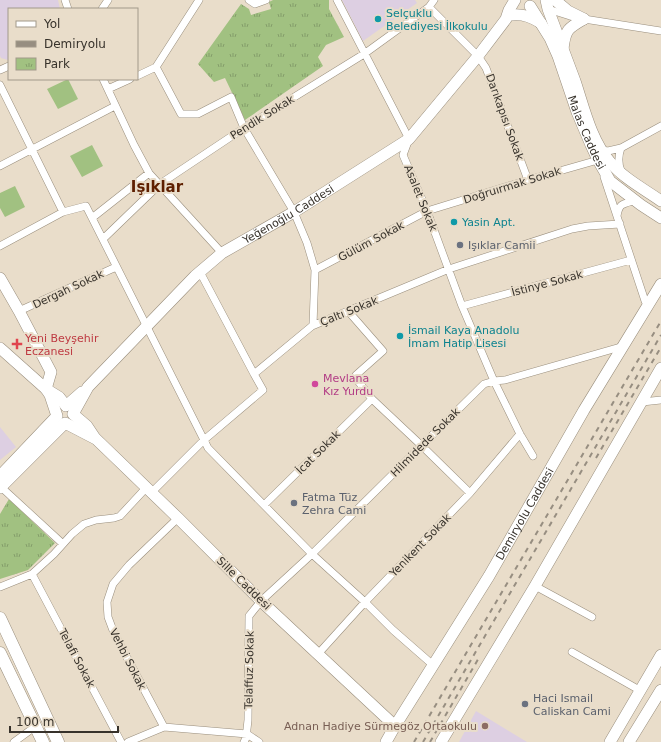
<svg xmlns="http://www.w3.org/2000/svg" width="661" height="742" font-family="'DejaVu Sans',sans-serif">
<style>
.education{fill:#ddcfe2}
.grass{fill:#a1c181}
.park{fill:url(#park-tufts)}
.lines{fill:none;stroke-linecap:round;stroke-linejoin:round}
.street-casing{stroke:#998e7d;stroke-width:8}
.secondary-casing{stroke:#998e7d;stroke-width:12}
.primary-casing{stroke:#998e7d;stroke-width:13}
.street{stroke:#fff;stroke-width:7}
.secondary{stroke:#fff;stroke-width:11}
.primary{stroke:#fff;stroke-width:12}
.rail{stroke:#978e81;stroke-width:2;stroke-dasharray:5 5;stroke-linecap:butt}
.culture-dot{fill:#0f9aa8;stroke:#e9ddca;stroke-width:1.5}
.worship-dot{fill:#6b7280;stroke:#e9ddca;stroke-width:1.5}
.health-dot{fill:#e0444e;stroke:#e9ddca;stroke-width:1.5}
.hotel-dot{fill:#d1479c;stroke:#e9ddca;stroke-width:1.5}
.education-dot{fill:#8d6e63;stroke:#e9ddca;stroke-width:1.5}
.labels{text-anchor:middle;stroke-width:4;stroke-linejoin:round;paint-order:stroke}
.culture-label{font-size:11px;fill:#0d838f;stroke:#e9ddca;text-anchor:start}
.street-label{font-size:11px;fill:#37322b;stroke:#e9ddca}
.worship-label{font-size:11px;fill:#5b616d;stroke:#e9ddca;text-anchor:start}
.health-label{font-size:11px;fill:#be3a42;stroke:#e9ddca;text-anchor:start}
.hotel-label{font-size:11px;fill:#b23c85;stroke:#e9ddca;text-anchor:start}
.education-label{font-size:11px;fill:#785e54;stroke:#e9ddca;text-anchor:end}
.district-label{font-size:15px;font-weight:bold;fill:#5e1f00;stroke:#e9ddca}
</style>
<defs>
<pattern id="park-tufts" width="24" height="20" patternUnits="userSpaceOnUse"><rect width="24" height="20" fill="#a1c181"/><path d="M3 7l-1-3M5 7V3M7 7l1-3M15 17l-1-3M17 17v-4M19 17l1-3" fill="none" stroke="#849d6a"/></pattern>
</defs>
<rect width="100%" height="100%" fill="#e9ddca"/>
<!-- education -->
<path class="education" d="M0,0H58L60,9H9V59L8,60L1,58L0,56Z
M342,0H415L417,3L363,41Z
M0,427L16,447L0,460Z
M476,711L527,742H459Z"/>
<!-- grass -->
<path class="grass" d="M68,79L78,99L58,109L47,89Z
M92,145L103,166L82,177L70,156Z
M15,186L25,207L5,217L0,208V193Z"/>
<!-- park -->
<path class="park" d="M273,0H329V9L344,37L326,45L318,57L323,66L245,120L225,78L214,82L198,64L241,4L249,9L251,15L271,9L269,2Z
M9,499L55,543L28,570L0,579V514Z"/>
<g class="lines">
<defs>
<path id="street" d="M65,0L68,9
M249,0L255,4L266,0
M337,0L409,139L403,155L427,211L462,306L494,381L520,434L533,456
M429,7L478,56L486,68L528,180
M102,9L108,0
M548,9L570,16L584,19L661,31
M156,67L181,114H198L231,97L244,128L294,212L307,243L315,270L313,325
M0,70L9,66
M137,76L156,67L199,0
M103,79L134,145L149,173L222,253
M0,85L63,212
M108,89L130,79
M621,148C618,156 618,163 621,171
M601,150L608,151L621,148L661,126
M0,166L115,106
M604,177L645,301L649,306
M617,216C619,204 622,204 633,201L637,203
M92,218L149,173
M103,239L160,184L244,128L364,54L429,7L434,0
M0,246L63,212L86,206L208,448L312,554L365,602L393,630L433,665
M315,270L427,211L528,180L598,160L599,163
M200,272L254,374
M462,306L631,260
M19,311L116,267
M348,311L383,351L356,375L358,381L372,399L422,446L470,493
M642,402L661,400
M1,487L63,544
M151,493L204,440L263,390L254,374L312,326L449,269L572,229L588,226L620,224
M264,505L372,399
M32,574L121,742
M535,586L592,617
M0,587L32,574L54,554L72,534L84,524L96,520L114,518L120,516L146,488
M572,652L641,691
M318,654L365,602L470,493L520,434
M164,727L114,633L108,617L107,602L113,584L129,565L178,518
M14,742L36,726
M128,742L164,727L247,734L259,742
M244,742L246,738L248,720L249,616L261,601L312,554L484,384L494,381L505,380L624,346"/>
<g id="secondary">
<path d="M546,0L548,9C557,33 566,57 575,81C584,108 591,140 610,162C623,178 644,189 661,201"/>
<path d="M555,0L568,11L584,19"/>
<path id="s1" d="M530,6L550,38L558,56L577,112L591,145L598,160L610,181L641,205L661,218"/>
<path d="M512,15C524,14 531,17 541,23"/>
<path d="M563,49C565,30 568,28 584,19"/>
<path d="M0,278L19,311L51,372L46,389L50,395L57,416L0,476"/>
<path d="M0,348L46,389L59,397L66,406L82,392"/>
<path d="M0,488L65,423L94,438"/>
<path id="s2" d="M395,726L261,601L178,518L95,438L87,426L73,414L88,387L195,276L222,253L294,212L409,139L478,56L506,19L509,10L515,0"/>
<path id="s3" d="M386,742L395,726L489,576L584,410L661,284"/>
<path d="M441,742L535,586L661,368"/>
<path d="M610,742L661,655"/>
<path d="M629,742L661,690"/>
</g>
<path id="primary" d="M0,618L58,742
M0,653L43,742"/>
</defs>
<!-- street casing -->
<use href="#street" class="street-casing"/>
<!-- secondary casing -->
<use href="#secondary" class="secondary-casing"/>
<!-- primary casing -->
<use href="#primary" class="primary-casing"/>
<!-- street -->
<use href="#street" class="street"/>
<!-- secondary -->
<use href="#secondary" class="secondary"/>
<!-- primary -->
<use href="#primary" class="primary"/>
<!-- rail -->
<path class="rail" d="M596,458L661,347
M414,742L661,321
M423,742L661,335
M430,742L480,656"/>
</g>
<!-- markers -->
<g class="culture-dot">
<circle cx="378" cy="19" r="4"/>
<circle cx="454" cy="222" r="4"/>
<circle cx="400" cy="336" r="4"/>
</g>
<g class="worship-dot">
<circle cx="460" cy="245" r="4"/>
<circle cx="294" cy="503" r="4"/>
<circle cx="525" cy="704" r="4"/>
</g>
<path class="health-dot" d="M15 338h4v4h4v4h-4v4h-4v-4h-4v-4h4z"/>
<circle class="hotel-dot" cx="315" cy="384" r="4"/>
<circle class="education-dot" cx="485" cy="726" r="4"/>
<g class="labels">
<!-- culture labels -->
<g class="culture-label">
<text x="386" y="17">Selçuklu<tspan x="386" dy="13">Belediyesi İlkokulu</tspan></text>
<text x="462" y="226">Yasin Apt.</text>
<text x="408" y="334">İsmail Kaya Anadolu<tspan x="408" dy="13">İmam Hatip Lisesi</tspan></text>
</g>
<!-- street labels -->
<g class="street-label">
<text transform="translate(262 117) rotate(-32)" y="4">Pendik Sokak</text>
<text transform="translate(505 117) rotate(70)" y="4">Darıkapısı Sokak</text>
<text dy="4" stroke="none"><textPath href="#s1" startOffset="139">Malas Caddesi</textPath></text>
<text transform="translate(512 185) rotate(-17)" y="4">Doğruırmak Sokak</text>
<text transform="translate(421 198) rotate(68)" y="4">Asalet Sokak</text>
<text dy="4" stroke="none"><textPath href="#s2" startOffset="746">Yeğenoğlu Caddesi</textPath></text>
<text transform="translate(371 241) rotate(-28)" y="4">Gülüm Sokak</text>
<text transform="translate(547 283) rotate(-15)" y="4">İstinye Sokak</text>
<text transform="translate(68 289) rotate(-25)" y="4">Dergah Sokak</text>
<text transform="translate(349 311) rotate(-22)" y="4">Çaltı Sokak</text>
<text transform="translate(425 442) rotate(-45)" y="4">Hilmidede Sokak</text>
<text transform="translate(318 452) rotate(-45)" y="4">İcat Sokak</text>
<text dy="4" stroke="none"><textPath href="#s3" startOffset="267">Demiryolu Caddesi</textPath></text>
<text transform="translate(420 545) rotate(-46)" y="4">Yenikent Sokak</text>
<text transform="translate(244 583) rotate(44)" y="4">Sille Caddesi</text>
<text transform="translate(77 658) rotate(62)" y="4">Telafi Sokak</text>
<text transform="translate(128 659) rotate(63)" y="4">Vehbi Sokak</text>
<text transform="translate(249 670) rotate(-89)" y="4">Telaffuz Sokak</text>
</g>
<!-- worship labels -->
<g class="worship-label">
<text x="468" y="249">Işıklar Camii</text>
<text x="302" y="501">Fatma Tüz<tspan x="302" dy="13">Zehra Cami</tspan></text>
<text x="533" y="702">Haci Ismail<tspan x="533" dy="13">Caliskan Cami</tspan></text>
</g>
<!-- health labels -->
<g class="health-label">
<text x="25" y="342">Yeni Beyşehir<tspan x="25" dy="13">Eczanesi</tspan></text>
</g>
<!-- hotel labels -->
<g class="hotel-label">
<text x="323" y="382">Mevlana<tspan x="323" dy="13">Kız Yurdu</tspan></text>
</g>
<!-- education labels -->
<g class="education-label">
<text x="477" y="730">Adnan Hadiye Sürmegöz Ortaokulu</text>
</g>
<!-- district labels -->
<g class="district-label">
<text x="157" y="192">Işıklar</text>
</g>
</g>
<!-- legend -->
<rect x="8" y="8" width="130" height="72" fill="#e9ddca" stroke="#a2998a"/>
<rect x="16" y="21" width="20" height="6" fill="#ffffff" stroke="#a2998a"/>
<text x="44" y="28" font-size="12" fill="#37322b">Yol</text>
<rect x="16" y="41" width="20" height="6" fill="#978e81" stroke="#a2998a"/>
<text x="44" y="48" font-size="12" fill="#37322b">Demiryolu</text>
<rect x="16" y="58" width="20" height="12" fill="url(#park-tufts)" stroke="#a2998a"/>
<text x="44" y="68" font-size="12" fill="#37322b">Park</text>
<!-- scale -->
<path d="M10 726v6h108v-6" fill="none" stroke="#37322b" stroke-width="2"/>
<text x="16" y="726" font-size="12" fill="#37322b" stroke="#e9ddca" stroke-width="3" paint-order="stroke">100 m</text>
</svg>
